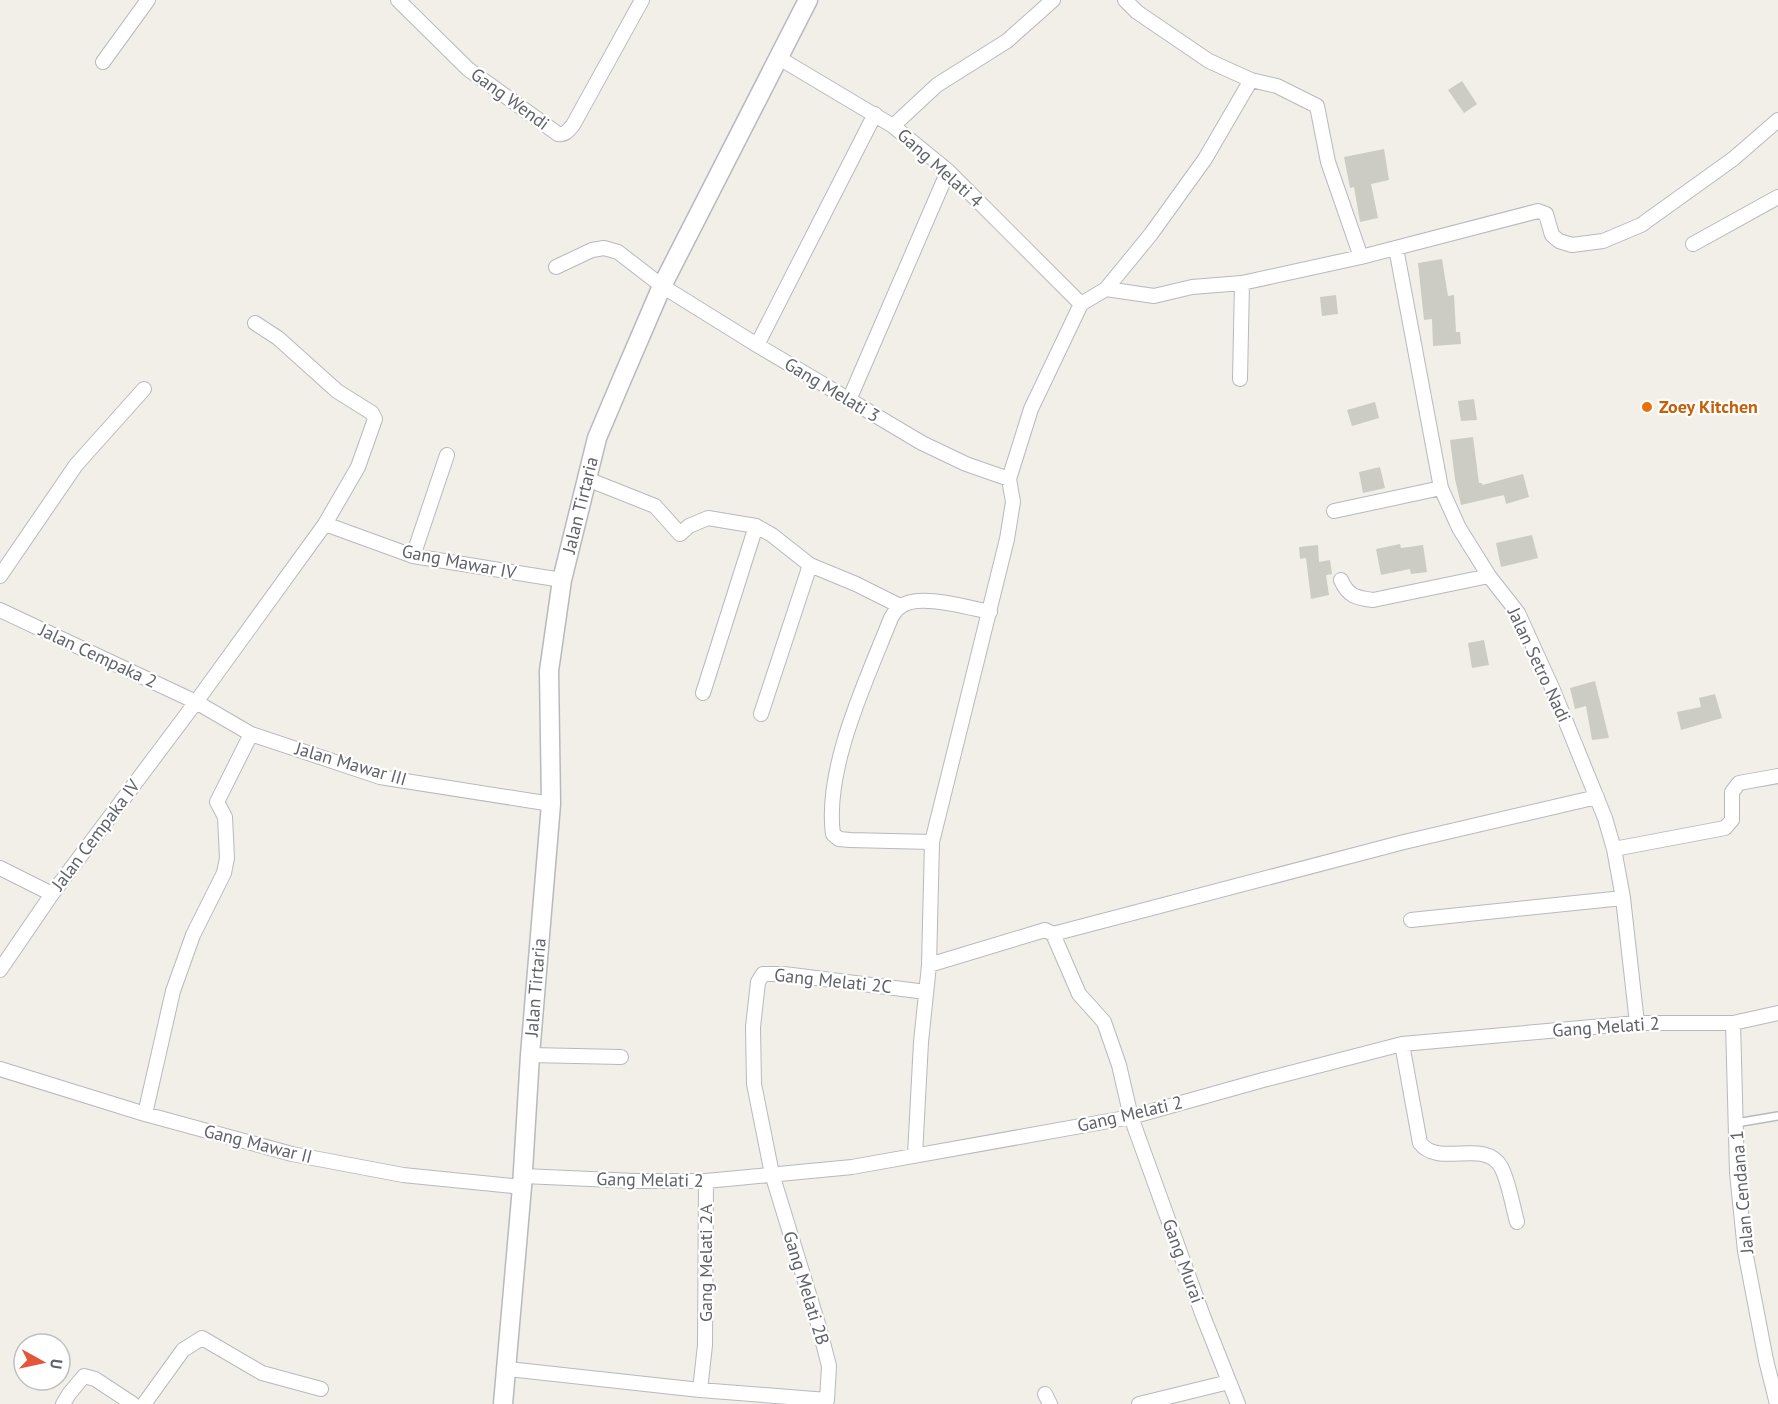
<svg xmlns="http://www.w3.org/2000/svg" width="1778" height="1404" font-family="'PT Sans',sans-serif">
<style>
.building{fill:#cccbc4}
.lines{fill:none;stroke-linecap:round;stroke-linejoin:round}
.service-casing{stroke:#b8b9be;stroke-width:10}
.minor-casing{stroke:#b8b9be;stroke-width:16}
.tertiary-casing{stroke:#b8b9be;stroke-width:21}
.service{stroke:#fff;stroke-width:7}
.minor{stroke:#fff;stroke-width:14}
.tertiary{stroke:#fff;stroke-width:18}
.food-dot{fill:#e8710a;stroke:#fff;stroke-width:2}
.labels{text-anchor:middle;stroke-width:4.5;stroke-linejoin:round;paint-order:stroke}
.street-label{font-size:18px;fill:#5f6268;stroke:#fff}
.food-label{font-size:18px;font-weight:bold;fill:#c56008;stroke:#fff;text-anchor:start}
</style>
<rect width="100%" height="100%" fill="#f1efe8"/>
<!-- building -->
<path class="building" d="M1462,81L1477,104L1464,113L1448,90Z
M1384,149L1389,180L1371,184L1378,218L1360,222L1354,187L1350,188L1344,157Z
M1442,259L1448,296L1454,295L1456,332H1460L1461,344L1433,346L1432,319L1424,320L1418,263Z
M1336,295L1338,314L1322,316L1320,297Z
M1474,399L1477,420L1461,421L1458,401Z
M1375,402L1379,418L1352,426L1347,410Z
M1473,437L1479,483H1482V485L1523,474L1529,497L1506,504L1504,495L1461,505L1455,479L1450,440Z
M1380,467L1385,488L1363,493L1359,472Z
M1532,535L1538,558L1501,567L1496,543Z
M1400,544L1401,548L1423,545L1427,572L1411,574L1410,569L1381,575L1376,549Z
M1318,545L1319,562L1330,560L1332,574L1326,575L1329,595L1311,599L1306,558L1300,559L1299,547Z
M1484,640L1489,665L1472,668L1468,643Z
M1595,681L1609,738L1592,740L1586,706L1575,709L1570,688Z
M1715,694L1722,718L1681,730L1677,712L1701,707L1699,698Z"/>
<g class="lines">
<defs>
<path id="service" d="M1736,1123L1778,1116"/>
<path id="minor" d="M398,0L468,69L558,134C565,135 568,131 573,125L642,0
M1125,0L1137,12L1209,61L1251,80L1277,86L1317,106L1328,162L1361,257
M779,58L893,126L948,171L1081,304
M103,62L148,0
M893,126L937,85L1007,41L1053,0
M1693,244L1778,197
M1396,248L1441,488L1459,528L1489,576L1518,613L1553,690L1605,818L1614,849L1623,898L1637,1023
M556,267L592,250L604,248L618,252L662,286L757,345L922,443L966,464L1009,479
M1106,289L1154,296L1192,287L1242,283L1361,257L1538,211L1546,214L1552,235L1559,241L1572,245L1603,241L1641,225L1733,159L1778,120
M757,345L875,114
M1240,379L1242,283
M849,400L948,171
M587,479L655,506L680,534L689,526L708,518L756,526L772,535L810,565L856,584L900,606
M1334,511L1441,488
M325,524L413,556L562,580
M413,556L447,455
M0,576L76,465L144,389
M1341,580C1348,596 1356,598 1373,600L1489,576
M0,610L196,702L251,734L380,777L551,804
M703,693L756,526
M761,714L810,565
M932,842L850,840L839,839L833,834C824,768 867,679 891,618C893,615 896,609 900,607C917,592 969,608 990,612
M1614,849L1725,828L1732,820V792L1739,783L1778,776
M0,868L52,894
M1411,920L1623,898
M1053,934L1079,994L1104,1022L1119,1065L1131,1117L1203,1316L1238,1404
M929,965L1045,930L1053,934L1404,842L1597,797
M0,970L52,894L196,702L325,524L358,467L375,419L372,413L337,391L278,338L255,323
M1733,1023L1737,1173L1745,1251L1766,1360L1777,1404
M1402,1044L1420,1143C1439,1168 1485,1138 1501,1167C1508,1179 1513,1207 1517,1222
M530,1055L621,1057
M0,1069L145,1114L292,1154L403,1175L522,1187
M145,1114L173,991L193,935L224,873L227,858L225,817L217,802L251,734
M915,1155L921,1042L929,965L932,842L1007,539L1013,502L1009,479L1031,409L1081,304L1106,289L1151,234L1205,159L1251,80
M523,1176L636,1181H706L852,1167L1131,1117L1263,1080L1402,1044L1637,1023H1733L1778,1013
M508,1369L700,1390L705,1345L706,1181
M700,1390L827,1400
M1045,1394L1050,1404
M63,1404L69,1394L84,1376L95,1379L133,1404
M144,1404L183,1350L202,1338L262,1373L321,1389
M824,1404L827,1400L829,1366L819,1327L772,1174L754,1084L753,1027L758,982L763,974H784L926,992
M1139,1404L1229,1382"/>
<g id="tertiary">
<path id="s1" d="M503,1404L522,1187L530,1055L551,804L549,671L562,580L597,438L619,386L662,286L808,0"/>
</g>
</defs>
<!-- service casing -->
<use href="#service" class="service-casing"/>
<!-- minor casing -->
<use href="#minor" class="minor-casing"/>
<!-- tertiary casing -->
<use href="#tertiary" class="tertiary-casing"/>
<!-- service -->
<use href="#service" class="service"/>
<!-- minor -->
<use href="#minor" class="minor"/>
<!-- tertiary -->
<use href="#tertiary" class="tertiary"/>
</g>
<!-- markers -->
<circle class="food-dot" cx="1647" cy="407" r="6"/>
<g class="labels">
<!-- street labels -->
<g class="street-label">
<text transform="translate(510 99) rotate(36)" y="6">Gang Wendi</text>
<text transform="translate(940 168) rotate(42)" y="6">Gang Melati 4</text>
<text transform="translate(832 390) rotate(31)" y="6">Gang Melati 3</text>
<text dy="6" stroke="none"><textPath href="#s1" startOffset="904">Jalan Tirtaria</textPath></text>
<text transform="translate(459 562) rotate(11)" y="6">Gang Mawar IV</text>
<text transform="translate(98 656) rotate(25)" y="6">Jalan Cempaka 2</text>
<text transform="translate(1539 665) rotate(65)" y="6">Jalan Setro Nadi</text>
<text transform="translate(351 764) rotate(16)" y="6">Jalan Mawar III</text>
<text transform="translate(96 835) rotate(-53)" y="6">Jalan Cempaka IV</text>
<text transform="translate(833 981) rotate(6)" y="6">Gang Melati 2C</text>
<text dy="6" stroke="none"><textPath href="#s1" startOffset="418">Jalan Tirtaria</textPath></text>
<text transform="translate(1606 1027) rotate(-4)" y="6">Gang Melati 2</text>
<text transform="translate(1130 1114) rotate(-13)" y="6">Gang Melati 2</text>
<text transform="translate(258 1144) rotate(14)" y="6">Gang Mawar II</text>
<text transform="translate(650 1180) rotate(1)" y="6">Gang Melati 2</text>
<text transform="translate(1742 1192) rotate(-95)" y="6">Jalan Cendana 1</text>
<text transform="translate(1183 1261) rotate(70)" y="6">Gang Murai</text>
<text transform="translate(706 1263) rotate(-90)" y="6">Gang Melati 2A</text>
<text transform="translate(806 1288) rotate(73)" y="6">Gang Melati 2B</text>
</g>
<!-- food labels -->
<g class="food-label">
<text x="1659" y="413">Zoey Kitchen</text>
</g>
</g>
<!-- north arrow -->
<g transform="translate(42 1362) rotate(98)"><circle r="28" fill="#ffffff" stroke="#bfc0c3" stroke-width="1.5"/>
<path d="M0-4.5L10 22L0 15L-10 22Z" fill="#e4553b"/>
<text y="-9" font-size="16" font-weight="bold" text-anchor="middle" fill="#5f6268">U</text>
</g>
</svg>
